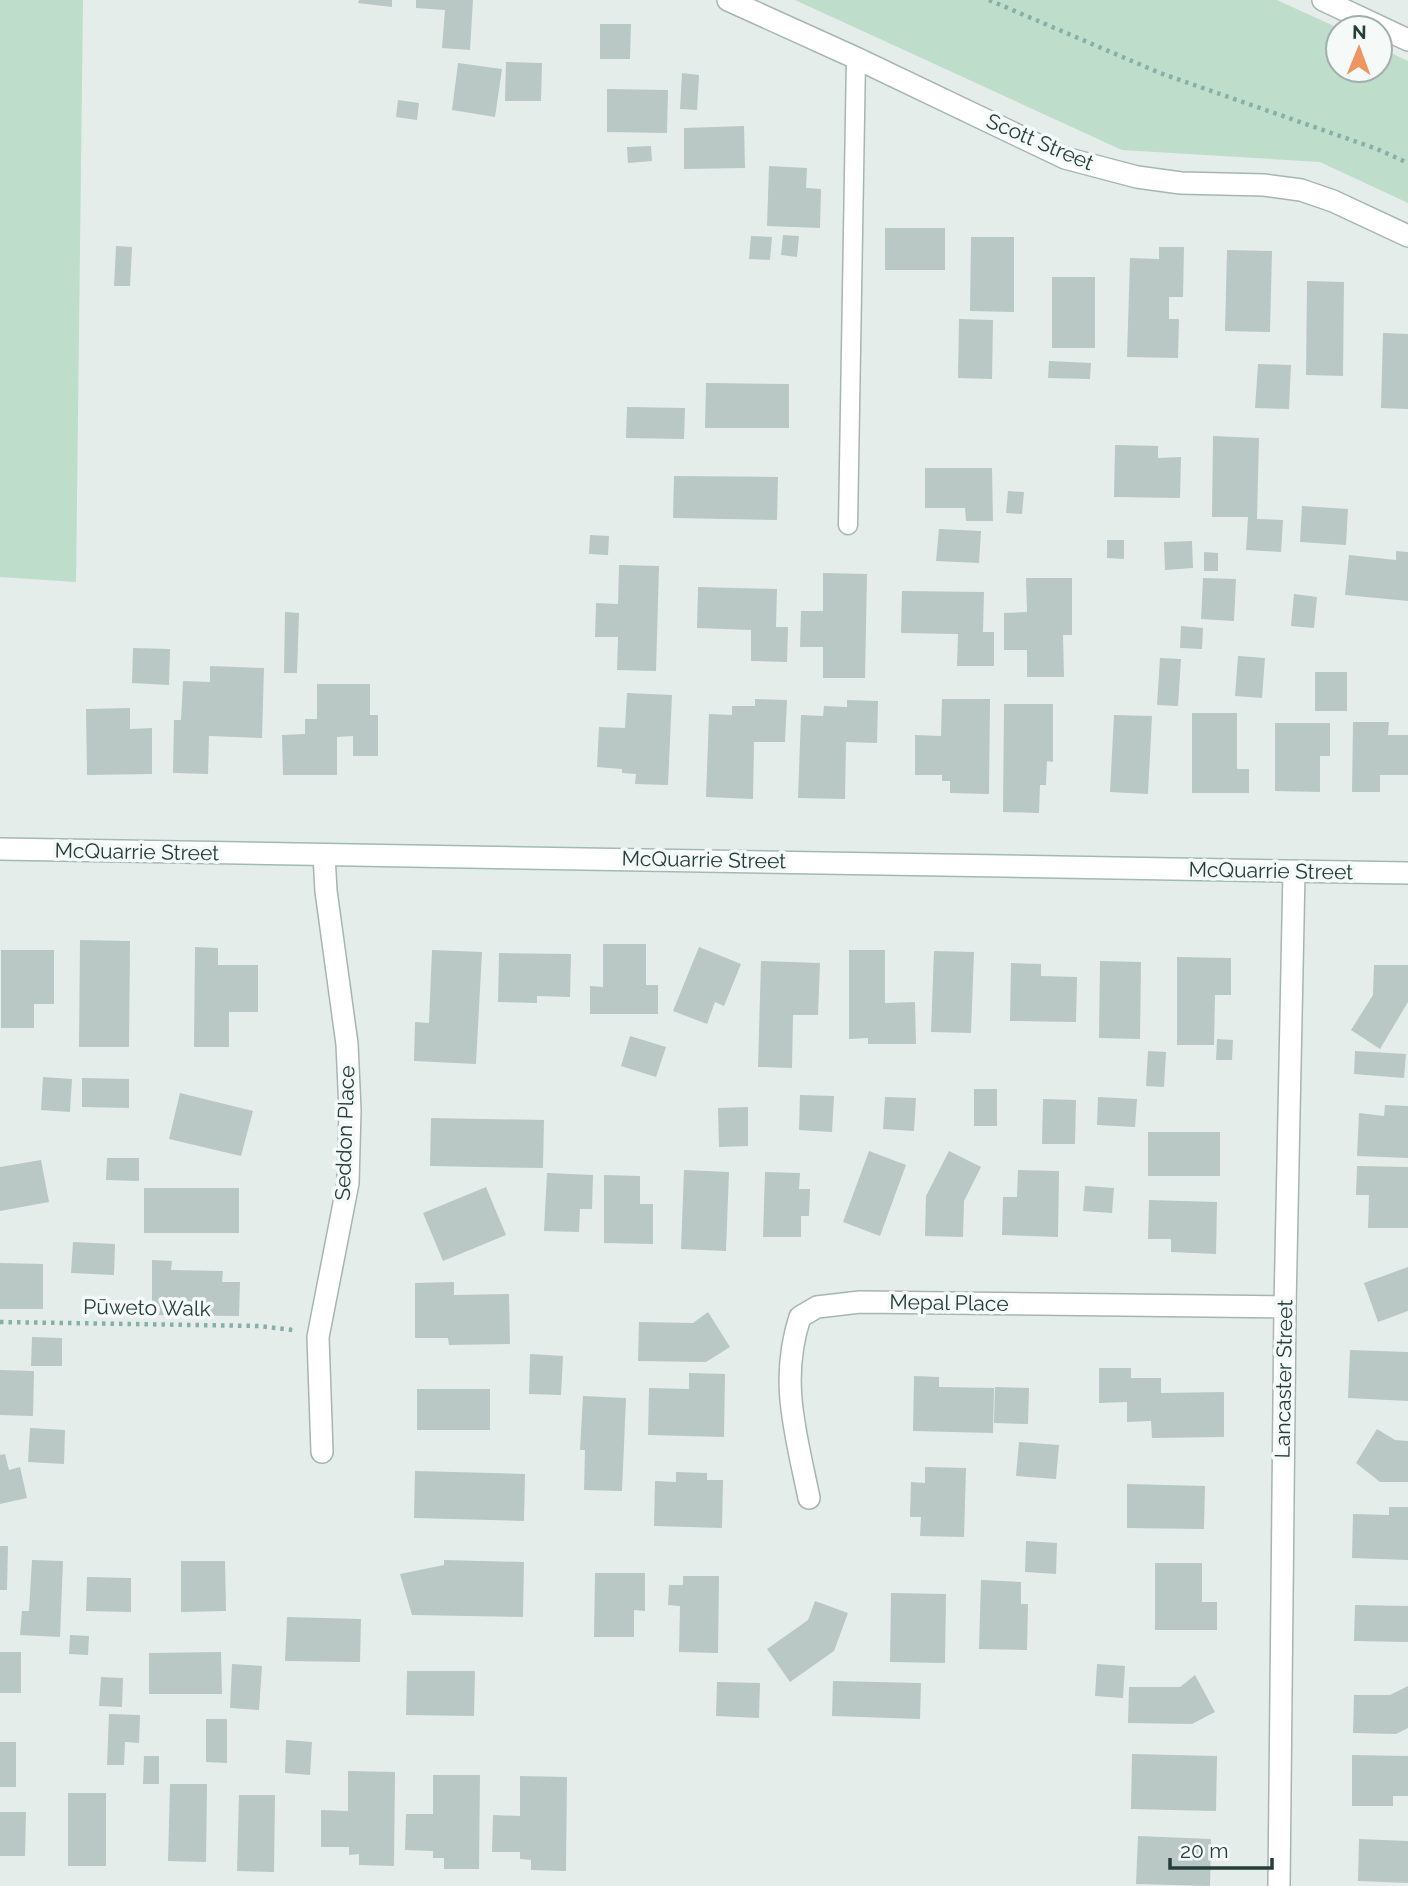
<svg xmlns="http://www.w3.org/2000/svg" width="1408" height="1886" font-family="Raleway,sans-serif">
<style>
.green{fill:#beddca}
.building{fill:#b9c8c4}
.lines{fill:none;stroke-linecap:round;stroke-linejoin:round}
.lane-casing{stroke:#a7b5b2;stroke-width:21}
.street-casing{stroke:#a7b5b2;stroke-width:24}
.secondary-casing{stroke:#a2b9b3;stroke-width:24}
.path{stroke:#85b0a8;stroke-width:4.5;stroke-dasharray:3.5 5;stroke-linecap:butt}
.lane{stroke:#fff;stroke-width:18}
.street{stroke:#fff;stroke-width:21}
.secondary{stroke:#fff;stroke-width:21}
.labels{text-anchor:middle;stroke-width:7;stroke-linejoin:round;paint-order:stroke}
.street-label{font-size:21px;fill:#243e3a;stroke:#f5f9f8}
</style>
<rect width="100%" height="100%" fill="#e4edea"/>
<!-- green -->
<path class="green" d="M0,0H83L76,582L0,577Z
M795,0H1277L1338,28V70H1380V48L1408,61V203L1320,162L1122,150Z"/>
<!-- building -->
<path class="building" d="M359,0H392V7L358,3Z
M416,0H473L470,50L442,48L445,10L416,8Z
M600,24H631L630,59H600Z
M506,62L542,63L541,101H505Z
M458,63L502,69L495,117L452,110Z
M682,73L699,75L697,110L680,109Z
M607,89L668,90L667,133L607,132Z
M398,100L419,103L417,120L396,117Z
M744,126L745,168L684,169V128Z
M651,146L652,161L628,163L627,147Z
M769,166L807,168L806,188L821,189L820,228L767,226Z
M885,228H945V270H885Z
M783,235L799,236L797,257L781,255Z
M751,236L772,237L770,260L749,259Z
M971,237H1014V312L970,311Z
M116,246L132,247L130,286H114Z
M1159,247H1184L1183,297H1169V319H1179L1178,358L1127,357L1130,258L1159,259Z
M1227,250L1272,251L1270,332L1225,331Z
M1052,277H1095V348H1052Z
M1307,281L1344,282L1343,376L1306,375Z
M959,319L993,320L992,379L958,378Z
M1383,333L1408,334V409L1381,408Z
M1049,361L1091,363L1090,379L1048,378Z
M1258,364L1291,365L1289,409L1255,408Z
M706,383L789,384V428H705Z
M627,407L685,408L684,439L626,438Z
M1213,436L1259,438L1257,519L1283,520L1281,552L1246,550L1248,517H1212Z
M1115,445L1158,446V458L1181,457L1180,498L1114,497Z
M925,468H992L993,521H966L965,508H925Z
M674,476L778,477L777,520L673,518Z
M1008,491L1024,492L1022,514L1006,513Z
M1302,506L1348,509L1346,545L1300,542Z
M939,529L981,531L979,563L936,561Z
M590,535L609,536L608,555L589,554Z
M1107,540H1124V559L1107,558Z
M1192,541L1193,568L1165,570L1164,542Z
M1396,551L1408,552V601L1345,595L1349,555L1396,560Z
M1204,552L1218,553V571H1204Z
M619,565L659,566L656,671L617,670L618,637H595L596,603L618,604Z
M823,573L867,574L865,678H823V647H800L801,611H823Z
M1026,578H1072V635H1063L1064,677H1027V650H1004V613L1027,612Z
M1203,578L1236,579L1234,621L1201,619Z
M698,587L777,589L776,627H788L787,662L751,661V630L697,628Z
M902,591L984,592L983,632H994V666H957L958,634L901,633Z
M1294,594L1317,597L1314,628L1291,626Z
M285,612L299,613L297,673H284Z
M1181,626L1203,628L1202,649L1180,648Z
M133,648L170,649L169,685L132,683Z
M1238,656L1265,658L1262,698L1235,696Z
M1160,658L1181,659L1178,706L1157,705Z
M210,666L264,668L262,738L209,736L208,774L173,773L174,720H181L183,681L210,682Z
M1315,672H1347V711H1315Z
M317,684H370V715H378V756H353V736L337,737V775H283L282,735L305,734V719H317Z
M627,693L672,695L668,785L635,784L636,774L622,773V769L597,767L599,727L625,728Z
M755,699L787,700L785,742H754L753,799L706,797L709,714L732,715V706H755Z
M942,699H990L989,794L950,793V781H942V775H915V735L941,736Z
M847,700L878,701L877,743L846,742L845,799L798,798L801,715L823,716L824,706L847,707Z
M1004,704H1053V762L1047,761L1046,785H1040L1039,813L1003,812Z
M130,708V729L152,728V774L87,775L86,709Z
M1192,713H1237V769H1249V793H1192Z
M1114,715L1152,716L1148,794L1110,792Z
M1353,722H1389L1388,735H1408V775H1380V792H1352Z
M1275,723H1330V756H1320V792L1275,791Z
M80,940L130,941L129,1047H79Z
M603,944H646V985H658V1014H590V986L603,987Z
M195,947L218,948V965H258V1012H229V1047H194Z
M699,947L741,964L724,1006L715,1002L707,1024L673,1011Z
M1,950H54V1004H34V1028H1Z
M432,950L482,952L476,1064L414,1061L415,1022L429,1023Z
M849,950H885V1003L915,1002L916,1044H868V1038L849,1039Z
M934,951L974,952L971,1033L931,1032Z
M499,953L571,954L570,997L537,996V1003L498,1002Z
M1177,957L1231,958V995H1215L1214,1045H1177Z
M761,961L820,963L818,1015H793L792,1068L758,1067Z
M1100,961L1141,962L1140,1039L1099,1038Z
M1011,963L1041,964V976L1077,977L1076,1022L1010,1021Z
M1374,965H1408V1002L1380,1049L1351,1030L1373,995Z
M630,1036L666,1047L656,1077L621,1066Z
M1217,1039L1233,1040L1232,1060H1216Z
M1148,1051L1166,1052L1164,1087L1146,1086Z
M1355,1051L1406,1054L1404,1078L1354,1074Z
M43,1077L72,1079L70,1112L41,1110Z
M82,1078L129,1079V1108L82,1107Z
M974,1089H997V1126H974Z
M180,1093L253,1111L241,1156L169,1139Z
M800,1095L834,1096L832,1132L799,1130Z
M885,1097L916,1098L914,1131L883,1129Z
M1098,1097L1137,1099L1135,1127L1097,1125Z
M1043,1099L1076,1100L1075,1144H1042Z
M1385,1105L1408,1106V1158L1357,1156L1359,1113L1384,1116Z
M748,1107V1146L719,1147L718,1108Z
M431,1118L544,1120L543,1168L430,1166Z
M1148,1132H1220V1176H1148Z
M869,1151L906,1165L880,1236L843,1222Z
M949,1151L981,1167L964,1201L963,1237L925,1236L926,1196Z
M107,1158H139V1181L106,1180Z
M41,1160L49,1202L0,1211V1167Z
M1357,1166L1408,1167V1228H1368L1369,1195H1356Z
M684,1170L729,1172L726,1251L681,1249Z
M1018,1170L1059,1171L1058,1237L1002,1235L1003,1197H1017Z
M765,1172L800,1173L799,1189H810L809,1216H801V1237H763Z
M547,1173L593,1175L592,1209H580L579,1232L544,1231Z
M604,1175L640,1176V1204H653V1244L604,1243Z
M1085,1186L1114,1188L1112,1213L1083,1211Z
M486,1187L506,1235L443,1261L423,1213Z
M144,1188H239V1233H144Z
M1149,1200L1217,1202L1216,1254L1171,1252V1239H1148Z
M73,1242L115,1244L114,1275L71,1273Z
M152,1260L172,1261L171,1270L223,1271L222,1282H240L239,1316L152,1315Z
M0,1263L43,1264V1309H0Z
M1408,1267V1311L1378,1322L1364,1283Z
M454,1282V1295L509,1294L510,1344L449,1345L448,1338H415V1283Z
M708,1312L730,1347L706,1362L638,1361L639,1322L693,1323Z
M32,1337L62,1338V1366H31Z
M1350,1350L1408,1352V1401L1348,1398Z
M530,1354L563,1356L561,1395L529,1394Z
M1099,1368H1131V1378H1161V1393L1224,1392V1437L1152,1438L1151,1421L1127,1422V1402L1099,1403Z
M0,1370L34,1371L33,1416L0,1415Z
M689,1373L725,1374L724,1437L648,1435L649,1388L689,1389Z
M914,1376L939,1377V1387L994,1388L993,1433L913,1431Z
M995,1387L1029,1388L1028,1424L994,1423Z
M417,1389H490V1430H417Z
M583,1396L626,1398L622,1491L584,1490L585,1450H580Z
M30,1428L65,1430L64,1464L28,1462Z
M1377,1429L1395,1440L1408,1441V1482H1380L1356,1463Z
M1019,1442L1059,1445L1056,1479L1016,1476Z
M5,1454L9,1470L20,1467L27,1498L0,1504V1455Z
M925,1467L966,1468L964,1537L920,1536L921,1517H910L911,1482L925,1483Z
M415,1471L525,1474L524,1521L414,1518Z
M676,1472L707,1473V1480H723L722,1528L654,1526L655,1481L676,1482Z
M1127,1484L1205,1486L1204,1529L1127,1528Z
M1389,1507H1408V1560L1352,1558L1353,1514L1389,1515Z
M1026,1541L1057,1543L1056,1574L1025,1572Z
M0,1546H8L7,1590H0Z
M32,1560L63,1561L60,1637L20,1635L22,1611H29Z
M444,1560L524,1562L523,1617L412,1615L400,1574L444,1565Z
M181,1561H225L226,1611L181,1612Z
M1155,1563H1202V1602H1217V1630H1155Z
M595,1573H645V1611L634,1610V1637H594Z
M683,1576H719L718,1653L679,1652L680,1606L668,1605L669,1585H683Z
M87,1577L131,1578V1612L86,1611Z
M981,1580L1021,1582V1604H1028L1027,1650L979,1649Z
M891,1593L946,1594L945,1663L890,1662Z
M815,1601L848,1613L834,1651L790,1682L767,1649L808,1620Z
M1355,1605L1408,1606V1642L1354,1641Z
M287,1617L361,1619L360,1662L285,1661Z
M70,1635L89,1636L88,1655L69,1654Z
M0,1652H21V1693H0Z
M221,1652L222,1694H149V1653Z
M232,1664L262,1666L259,1710L230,1708Z
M1097,1664L1125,1666L1123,1698L1095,1696Z
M407,1671H475L474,1716L406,1715Z
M1195,1675L1215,1712L1192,1724L1128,1723L1129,1687H1180Z
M101,1677L123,1678L122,1707L99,1706Z
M833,1681L921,1683L920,1719L832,1716Z
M717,1682L760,1683L759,1718L716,1716Z
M1408,1686V1728L1396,1734L1353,1733L1354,1695H1390Z
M109,1714L140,1715L139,1743L125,1742L124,1765H107Z
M206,1719H227V1763L206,1762Z
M286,1740L312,1742L310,1775L285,1773Z
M0,1742H16V1787H0Z
M1132,1754L1217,1756L1216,1811L1131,1809Z
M1352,1755L1408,1756V1796H1393V1806H1352Z
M144,1756H159V1784H143Z
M348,1771L395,1772L394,1866L359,1865V1854L349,1855V1847H321V1810L348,1811Z
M433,1775H480L479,1869H444V1858H433V1851L405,1850L406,1814H433Z
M520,1776L567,1777L566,1871L531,1870V1860L520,1859V1852H492L493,1815L520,1816Z
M170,1784H207L206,1862L168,1861Z
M68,1793H106V1866H68Z
M239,1795H275L274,1872L237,1871Z
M0,1812H26L25,1856H0Z
M1138,1836L1211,1839L1210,1886L1136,1884Z
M1359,1839L1408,1841V1883L1358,1881Z"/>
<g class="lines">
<defs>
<path id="lane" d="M848,525L856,58"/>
<path id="street" d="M728,0L856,58L1065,158L1137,177L1181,183L1264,185L1301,190L1333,201L1408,236
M1323,0L1408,40
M322,1452L318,1337L348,1183L350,1110L347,1044L326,891L324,855
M809,1498C796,1434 779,1381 800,1317L817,1307L860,1302L1285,1307
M1279,1886L1285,1307L1294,872"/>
<path id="secondary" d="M0,849L1408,873"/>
</defs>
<!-- lane casing -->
<use href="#lane" class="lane-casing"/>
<!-- street casing -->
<use href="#street" class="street-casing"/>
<!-- secondary casing -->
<use href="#secondary" class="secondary-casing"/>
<!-- path -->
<path class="path" d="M989,0L1160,73L1377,149L1408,163
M0,1322L259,1326L293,1330"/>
<!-- lane -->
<use href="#lane" class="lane"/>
<!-- street -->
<use href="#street" class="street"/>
<!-- secondary -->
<use href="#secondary" class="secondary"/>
</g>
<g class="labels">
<!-- street labels -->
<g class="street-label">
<text transform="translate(1040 142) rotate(23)" y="7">Scott Street</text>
<text transform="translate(137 852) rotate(1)" y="7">McQuarrie Street</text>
<text transform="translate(704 860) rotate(1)" y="7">McQuarrie Street</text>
<text transform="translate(1271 871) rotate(1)" y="7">McQuarrie Street</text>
<text transform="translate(345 1133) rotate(-88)" y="7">Seddon Place</text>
<text transform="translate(949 1303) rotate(1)" y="7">Mepal Place</text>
<text transform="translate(147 1308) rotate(1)" y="7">Pūweto Walk</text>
<text transform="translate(1284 1379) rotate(-89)" y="7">Lancaster Street</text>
</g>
</g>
<!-- north arrow -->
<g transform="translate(1359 49) rotate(1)"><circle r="33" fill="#f5f9f8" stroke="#a1aeac" stroke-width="2"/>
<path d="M0-5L12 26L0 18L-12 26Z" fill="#ee9561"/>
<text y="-10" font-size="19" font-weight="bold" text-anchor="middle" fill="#243e3a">N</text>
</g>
<!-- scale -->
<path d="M1170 1858v10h102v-10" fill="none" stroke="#243e3a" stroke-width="3.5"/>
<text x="1180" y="1858" font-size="21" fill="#243e3a" stroke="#f5f9f8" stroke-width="5" paint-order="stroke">20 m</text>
</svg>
